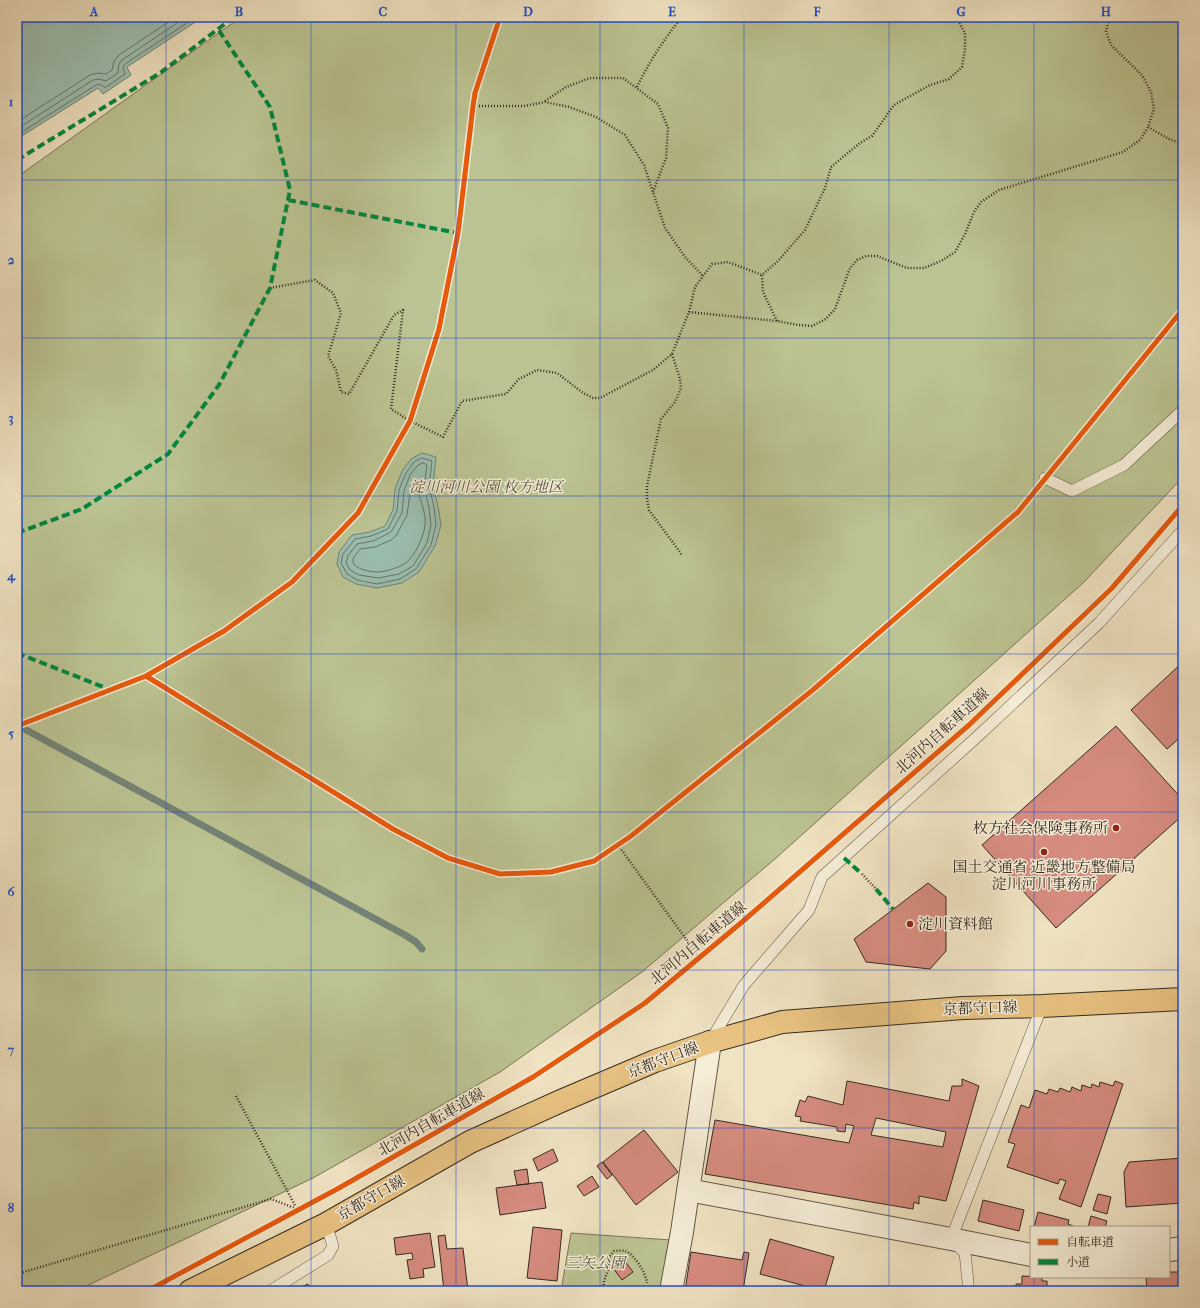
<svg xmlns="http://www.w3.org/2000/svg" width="1200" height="1308" font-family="'IM FELL French Canon','Noto Serif JP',serif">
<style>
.green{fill:#bcc392;stroke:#797759}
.water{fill:#9bbeaf;stroke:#738376}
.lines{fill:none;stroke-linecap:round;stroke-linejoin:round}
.shore{stroke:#687468;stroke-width:1}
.stream{stroke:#738376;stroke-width:7}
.building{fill:#d68c7f;stroke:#362b20;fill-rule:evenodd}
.lane-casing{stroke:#645948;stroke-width:12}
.street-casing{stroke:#645948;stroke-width:24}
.primary-casing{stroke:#362b20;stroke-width:24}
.path{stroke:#362b20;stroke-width:2.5;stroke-dasharray:1 2;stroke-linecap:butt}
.lane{stroke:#f5edd7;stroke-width:11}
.street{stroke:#f5edd7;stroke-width:22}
.primary{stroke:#e8c281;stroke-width:22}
.quiet{stroke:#00873e;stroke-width:4;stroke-dasharray:8 4;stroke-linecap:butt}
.cycleway-casing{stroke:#f5edd7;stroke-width:8}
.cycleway{stroke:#e8590c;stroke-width:5}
.grid{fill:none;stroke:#1d4ed8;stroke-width:1;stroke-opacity:0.55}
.poi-dot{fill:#8f2418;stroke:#f5edd7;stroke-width:1.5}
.labels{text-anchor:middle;stroke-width:3;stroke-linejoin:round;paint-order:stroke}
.park-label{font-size:15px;font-style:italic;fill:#58513c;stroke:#f5edd7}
.street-label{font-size:15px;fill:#362b20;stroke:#f5edd7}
.poi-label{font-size:15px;fill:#362b20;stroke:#f5edd7;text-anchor:end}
.neatline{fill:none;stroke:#1d4ed8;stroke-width:1.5}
.grid-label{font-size:13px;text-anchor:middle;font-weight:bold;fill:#1d4ed8}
</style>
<rect width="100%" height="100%" fill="#f0e3c2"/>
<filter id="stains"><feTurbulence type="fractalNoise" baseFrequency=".005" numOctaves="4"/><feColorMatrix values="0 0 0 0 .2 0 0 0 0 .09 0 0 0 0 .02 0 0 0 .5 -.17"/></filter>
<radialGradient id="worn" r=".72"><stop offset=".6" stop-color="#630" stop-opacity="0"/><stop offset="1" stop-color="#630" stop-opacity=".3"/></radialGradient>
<!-- green -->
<path class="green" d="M241,17H1183V477L1083,583L776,858L642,972L500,1072L313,1178L76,1291H17V177Z
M571,1233L671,1240L661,1291H563L562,1285Z"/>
<!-- water -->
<path class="water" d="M17,17H203L127,67L131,75L103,94L98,88L17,139Z
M422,453L436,457L433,486L438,506L441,525L435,546L419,572L402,583L377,588L356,584L343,577L337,564L339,552L352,535L370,532L385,526L393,510L395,489L402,471L411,459Z"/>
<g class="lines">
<!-- shore -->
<path class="shore" d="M17,122L90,75L98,73L106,74L112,70L114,61L119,55L176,17
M17,129L93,80L99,79L106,81L118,73L119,64L122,60L186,17
M17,135L96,85L100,84L104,87H106L125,74L123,67L125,64L196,17
M422,458L432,461L429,486L434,507L436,525L431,545L416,569L400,579L377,584L357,580L347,574L341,563L343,554L355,539L371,536L388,529L397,511L399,490L406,473L414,462Z
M423,463L427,465L424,487L429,508L431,525L427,543L413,566L399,574L378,578L359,575L350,570L346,563L348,556L357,544L373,541L391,532L402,513L404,491L410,475L417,466Z
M416,481L418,483C417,497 427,511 425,525C424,535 416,554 408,561C402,567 386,572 377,572C371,572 354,569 353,562C352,558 358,552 360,549L375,547L391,540L396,536L407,515L410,493L414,482Z"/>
<!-- stream -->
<path class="stream" d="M17,725L405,935L416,942L422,949"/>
</g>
<!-- building -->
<path class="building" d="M1183,662V735L1167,749L1131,710Z
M1116,726L1183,800V815L1056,928L982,845Z
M928,883L946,897V951L930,969L866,962L854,939Z
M962,1079L979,1086L946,1201L919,1196V1204L914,1202L913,1209L705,1174L715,1120L849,1143L854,1126L846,1124L845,1132L837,1131V1127L800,1121L801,1117L795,1116L800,1100L805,1102L808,1096L843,1105L847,1081L949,1101L952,1086H962ZM876,1118L946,1132L943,1147L871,1135Z
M1115,1081L1123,1084L1081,1207L1059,1199L1066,1181L1060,1179L1058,1184L1007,1167L1015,1144L1008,1142L1021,1105L1029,1108L1035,1090L1047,1094L1049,1089L1058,1092L1060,1088L1070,1092L1072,1087L1081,1091L1082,1085L1091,1088L1092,1084L1099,1087L1100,1082L1113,1086Z
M644,1130L678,1172L636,1205L603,1162Z
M553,1149L558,1161L538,1171L533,1159Z
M1183,1158V1203L1126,1207L1124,1172L1129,1162Z
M602,1162L612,1175L607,1179L597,1166Z
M527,1169L529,1184L517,1185L514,1171Z
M592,1176L599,1187L584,1196L577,1186Z
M542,1182L546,1208L500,1215L496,1188Z
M1098,1194L1111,1197L1107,1214L1093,1210Z
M983,1200L1024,1210L1019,1231L978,1221Z
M1038,1212L1069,1220L1068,1224L1073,1226L1072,1227H1034Z
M1091,1216L1107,1221L1105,1227H1088Z
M533,1227L562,1230L557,1281L527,1278Z
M430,1233L435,1267L423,1269L424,1277L410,1279L407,1260L413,1259L412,1253L396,1255L394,1238Z
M445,1235L447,1249L463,1248L468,1291H444L438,1236Z
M770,1239L834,1257L824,1291L760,1274Z
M691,1252L742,1260L744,1252L749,1253L743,1291H685Z
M624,1260L633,1272L622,1280L613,1268Z
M1169,1272H1181L1182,1291H1147L1146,1278L1169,1277Z
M1022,1276L1042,1277V1281H1047V1291H1016V1284H1022Z
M308,1284L311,1291H292Z"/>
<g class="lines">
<defs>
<path id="lane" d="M1045,478L1072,491L1124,465L1183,410
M711,1040L744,985L809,910L822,877L978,736L1099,623L1183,530
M270,1291L328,1255L333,1246L326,1224
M968,1291V1282L965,1253L951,1239L1042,1006"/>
<path id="street" d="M688,1190L951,1239L1031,1255
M1169,1250L1183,1248
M671,1291L682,1232L710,1042"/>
<path id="primary" d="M190,1291L326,1224L470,1142L561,1101L655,1061L710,1042L782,1022L963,1008L1042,1006L1183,999"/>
</defs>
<!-- lane casing -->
<use href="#lane" class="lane-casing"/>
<!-- street casing -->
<use href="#street" class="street-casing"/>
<!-- primary casing -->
<use href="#primary" class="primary-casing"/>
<!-- path -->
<path class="path" d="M637,87C649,62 664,39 682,17
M545,101L566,87L590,78H623L658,104L668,128L666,158L653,192
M473,106H524L545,102L569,107L596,117L625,135L644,165L665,228L685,257L703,276
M1148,127L1169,139L1183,144
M270,288L315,280L333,293L341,313L328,356L336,370L341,392L349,394L394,315L403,310L391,409L410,421L443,437L462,401L506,394L519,379L537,370L557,373L583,393L593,398H600L653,370L672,354L689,312L695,287L712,264L728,262L762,275
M689,312L777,321L798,325L812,326L826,319L835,309L850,268L857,260L866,256H877L907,268H924L941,261L955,252L965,234L974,212L981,202L999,190L1123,152L1140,140L1148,127L1154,109L1151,92L1142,75L1111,45L1106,31L1110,17
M777,321L763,292L762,275L778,261L805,230L825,188L831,167L860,143L872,136L894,105L930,85L949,79L962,67L965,49V33L956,17
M672,354L680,379L681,388L675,402L661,419L647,486V498L649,510L682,555
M618,845L699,957
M862,874L876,889
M236,1096L297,1209
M17,1274L271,1199L297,1209
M603,1291L604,1281L608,1270L609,1257L614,1251C618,1251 622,1250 625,1251C634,1254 646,1273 647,1283"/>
<!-- lane -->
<use href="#lane" class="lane"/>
<!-- street -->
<use href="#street" class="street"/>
<!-- primary -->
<use href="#primary" class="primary"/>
<!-- quiet -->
<path class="quiet" d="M17,160L160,73L234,17
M288,200L458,233
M17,533L82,509L168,454L219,385L270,288L290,190L270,107L218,29
M17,653L111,690
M844,858L862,874
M876,889L893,909"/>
<defs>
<path id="cycleway" d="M146,676L393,829L448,858L500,874L551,872L594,861L631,836L814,689L1018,512L1183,309
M17,726L146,676L224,631L292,582L358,513L410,421L439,329L458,233L473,106L475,93L500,17
M147,1291L339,1188L533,1077L645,1003L742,922L969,725L1112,588L1183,505"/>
</defs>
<!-- cycleway casing -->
<use href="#cycleway" class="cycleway-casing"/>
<!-- cycleway -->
<use href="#cycleway" class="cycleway"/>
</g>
<!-- grid -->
<path class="grid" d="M166,17V1291M311,17V1291M456,17V1291M600,17V1291M744,17V1291M889,17V1291M1034,17V1227M17,180H1183M17,338H1183M17,496H1183M17,654H1183M17,812H1183M17,970H1183M17,1128H1183M1034,1277V1291"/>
<!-- markers -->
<g class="poi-dot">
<circle cx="1116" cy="828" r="4"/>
<circle cx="1044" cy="852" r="4"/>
<circle cx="910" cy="924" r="4"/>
</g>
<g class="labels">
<!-- park labels -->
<g class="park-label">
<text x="486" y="492">淀川河川公園 枚方地区</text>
<text x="595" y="1268">三矢公園</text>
</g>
<!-- street labels -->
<g class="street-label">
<text transform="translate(942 731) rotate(-42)" y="5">北河内自転車道線</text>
<text transform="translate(698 943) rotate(-40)" y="5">北河内自転車道線</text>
<text transform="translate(980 1008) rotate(-2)" y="5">京都守口線</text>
<text transform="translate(663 1060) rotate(-21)" y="5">京都守口線</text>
<text transform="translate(431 1122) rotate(-30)" y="5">北河内自転車道線</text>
<text transform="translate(371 1198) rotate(-30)" y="5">京都守口線</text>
</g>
<!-- poi labels -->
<g class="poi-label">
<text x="1108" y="833">枚方社会保険事務所</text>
<text x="1044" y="872" text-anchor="middle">国土交通省 近畿地方整備局<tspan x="1044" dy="17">淀川河川事務所</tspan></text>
<text x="918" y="929" text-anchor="start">淀川資料館</text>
</g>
</g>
<!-- margin -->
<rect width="1200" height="1308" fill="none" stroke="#f0e3c2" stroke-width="44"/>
<!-- legend -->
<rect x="1030" y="1226" width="140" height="52" fill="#f5edd7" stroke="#a99f8e"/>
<rect x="1038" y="1239" width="20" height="6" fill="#e8590c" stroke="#a99f8e"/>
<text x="1066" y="1246" font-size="12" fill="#362b20">自転車道</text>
<rect x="1038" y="1259" width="20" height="6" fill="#00873e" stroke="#a99f8e"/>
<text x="1066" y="1266" font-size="12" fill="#362b20">小道</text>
<rect x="22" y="22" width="1156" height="1264" class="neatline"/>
<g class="grid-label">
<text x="94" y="16">A</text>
<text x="239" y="16">B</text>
<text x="383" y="16">C</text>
<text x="528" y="16">D</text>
<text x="672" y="16">E</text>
<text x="817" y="16">F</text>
<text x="961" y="16">G</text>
<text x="1106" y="16">H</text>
<text x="11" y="106">1</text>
<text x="11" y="264">2</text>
<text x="11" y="422">3</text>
<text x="11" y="580">4</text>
<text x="11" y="738">5</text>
<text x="11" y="896">6</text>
<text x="11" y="1054">7</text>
<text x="11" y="1212">8</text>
</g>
<rect width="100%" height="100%" filter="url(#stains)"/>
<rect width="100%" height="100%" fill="url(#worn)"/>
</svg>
